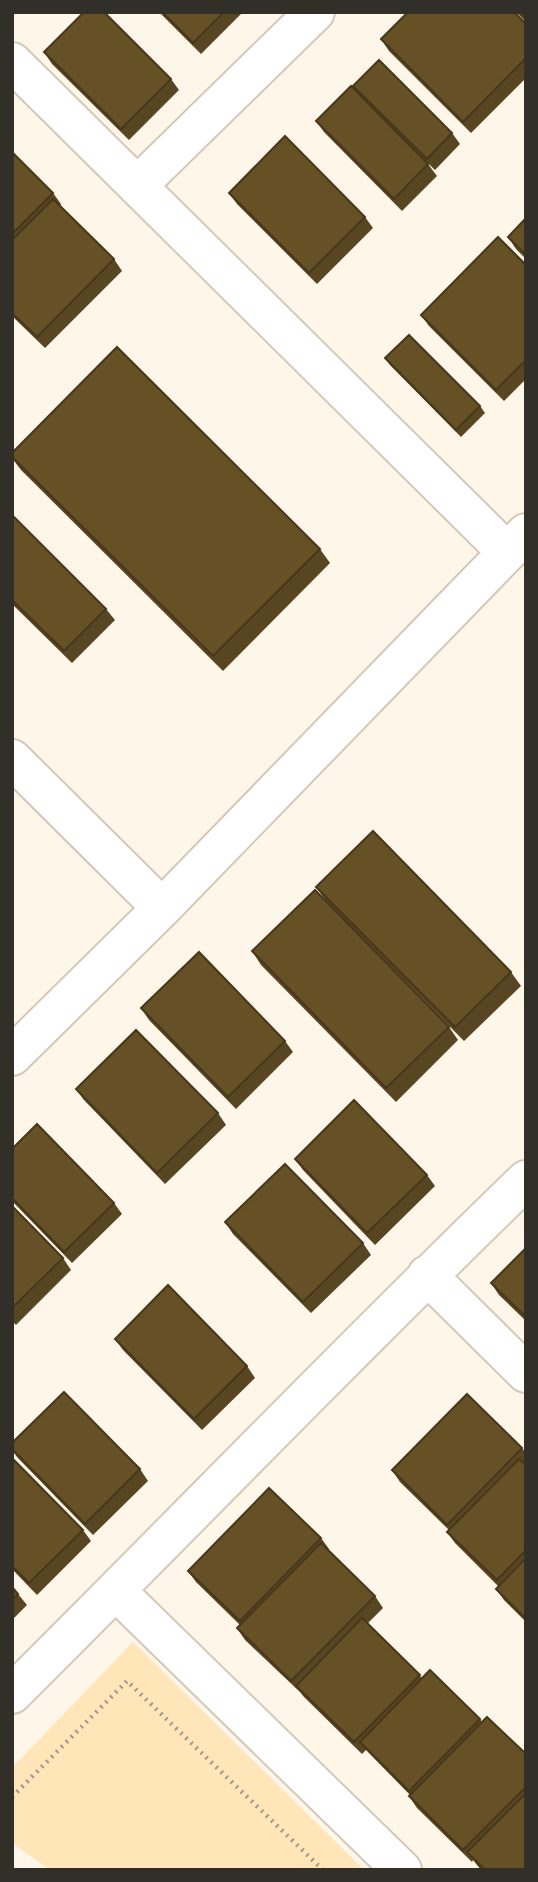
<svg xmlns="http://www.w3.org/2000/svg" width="538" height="1882" font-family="'Source Sans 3',sans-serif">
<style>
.green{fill:#ffe5b7}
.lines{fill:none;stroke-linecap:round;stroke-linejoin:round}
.street-casing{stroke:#d3c9b9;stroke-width:42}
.path{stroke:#9e988e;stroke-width:4.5;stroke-dasharray:2 5;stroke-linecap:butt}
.street{stroke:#fff;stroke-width:38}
.wall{fill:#584521}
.building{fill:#665026;stroke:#47381b;stroke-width:2}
</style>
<rect width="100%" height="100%" fill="#fef6e9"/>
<!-- green -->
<path class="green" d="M133,1642L364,1870H50L12,1843V1768Z"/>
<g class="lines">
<defs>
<path id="street" d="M12,62L507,552
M137,186L315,12
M12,759L162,908
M12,1056L162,908L526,533
M427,1275L526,1373
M116,1591L402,1870
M12,1694C184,1523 352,1348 526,1180"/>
</defs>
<!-- street casing -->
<use href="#street" class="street-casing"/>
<!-- path -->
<path class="path" d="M12,1797L127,1681L323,1870"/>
<!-- street -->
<use href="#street" class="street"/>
</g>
<!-- wall -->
<path class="wall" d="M159,12H243L201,54Z
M516,12H526V22Z
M526,24V78L471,133L389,51L381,39Z
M44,52L171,79L179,90L129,140L52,64Z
M353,86L452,133L460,144L435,170L407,143L428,164L437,176L402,211L324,132L316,121L359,93Z
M12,152L53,193L61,204L60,206L114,259L122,271L45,348L12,316Z
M229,193L365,217L373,228L317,284L237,204Z
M526,218V259L516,249L508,237Z
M526,265V379L504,401L429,326L421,315Z
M385,358L480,406L485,413L461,437L390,365Z
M12,453L320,549L330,563L223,671L21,470L12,458Z
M12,515L106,609L115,620L72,663L12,604Z
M316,887L511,972L521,986L464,1041L326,901Z
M252,951L449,1027L458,1040L396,1102L261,965Z
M141,1008L285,1041L293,1052L236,1109L149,1020Z
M76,1089L218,1113L226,1125L165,1184L84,1100Z
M12,1149L114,1203L122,1214L72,1263L12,1201Z
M295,1159L427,1175L435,1186L375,1245L303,1170Z
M12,1206L63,1258L71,1270L16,1325L12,1321Z
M225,1222L363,1243L371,1255L311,1313L233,1234Z
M526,1248V1321L499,1295L491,1283Z
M115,1339L247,1366L255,1378L202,1430L123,1350Z
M12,1443L140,1469L148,1481L93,1535L17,1457L12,1450Z
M522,1448L526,1453V1622L504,1600L496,1589L498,1586L455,1543L447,1532L449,1530L400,1482L392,1470Z
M12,1458L83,1530L91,1541L37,1595L12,1569Z
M321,1538L329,1549L328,1550L375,1596L383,1608L368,1623L422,1678L480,1719L482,1722L526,1754V1870H481L473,1860L472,1862L417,1808L409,1796L410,1795L366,1750L362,1754L304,1697L300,1692L245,1640L237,1628L240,1625L196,1582L188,1571Z
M12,1587L18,1594L27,1605L12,1620Z"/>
<!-- building -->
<path class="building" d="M84,12H104L171,79L121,129L44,52Z
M162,12H224L193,43Z
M408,12H514L526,24V58L463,122L381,39Z
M520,12H526V18Z
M379,60L452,133L427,159L353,86Z
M351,86L428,164L394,199L316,121Z
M285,136L365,217L309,273L229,193Z
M12,152L53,193L12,234Z
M53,199L114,259L37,337L12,313V240Z
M526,218V255L508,237Z
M498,237L526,265V360L496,390L421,315Z
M409,335L480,406L456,430L385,358Z
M117,347L320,549L213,656L12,457V453Z
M12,515L106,609L64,651L12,600Z
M373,831L511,972L455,1027L316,887Z
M315,890L449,1027L386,1088L252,951Z
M199,952L285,1041L228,1097L141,1008Z
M136,1030L218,1113L157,1173L76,1089Z
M354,1100L427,1175L367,1233L295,1159Z
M37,1124L114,1203L64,1252L12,1198V1149Z
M285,1164L363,1243L303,1302L225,1222Z
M12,1206L63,1258L12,1308Z
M526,1248V1317L491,1283Z
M168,1285L247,1366L194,1419L115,1339Z
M64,1392L140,1469L85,1524L12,1449V1443Z
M467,1394L522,1448L447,1525L392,1470Z
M12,1458L83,1530L29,1583L12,1566Z
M519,1459L526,1465V1550L497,1580L447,1532Z
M269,1488L321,1538L240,1621L188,1571Z
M321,1543L375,1596L291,1681L237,1628Z
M526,1558V1619L496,1589Z
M12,1587L18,1594L12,1600Z
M362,1618L420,1675L354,1742L296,1686Z
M430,1670L480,1719L409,1791L360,1742Z
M487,1717L526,1754V1787L463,1850L409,1796Z
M526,1793V1870H485L467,1852Z"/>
<!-- border -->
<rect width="538" height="1882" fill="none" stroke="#322f28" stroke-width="28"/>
</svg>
